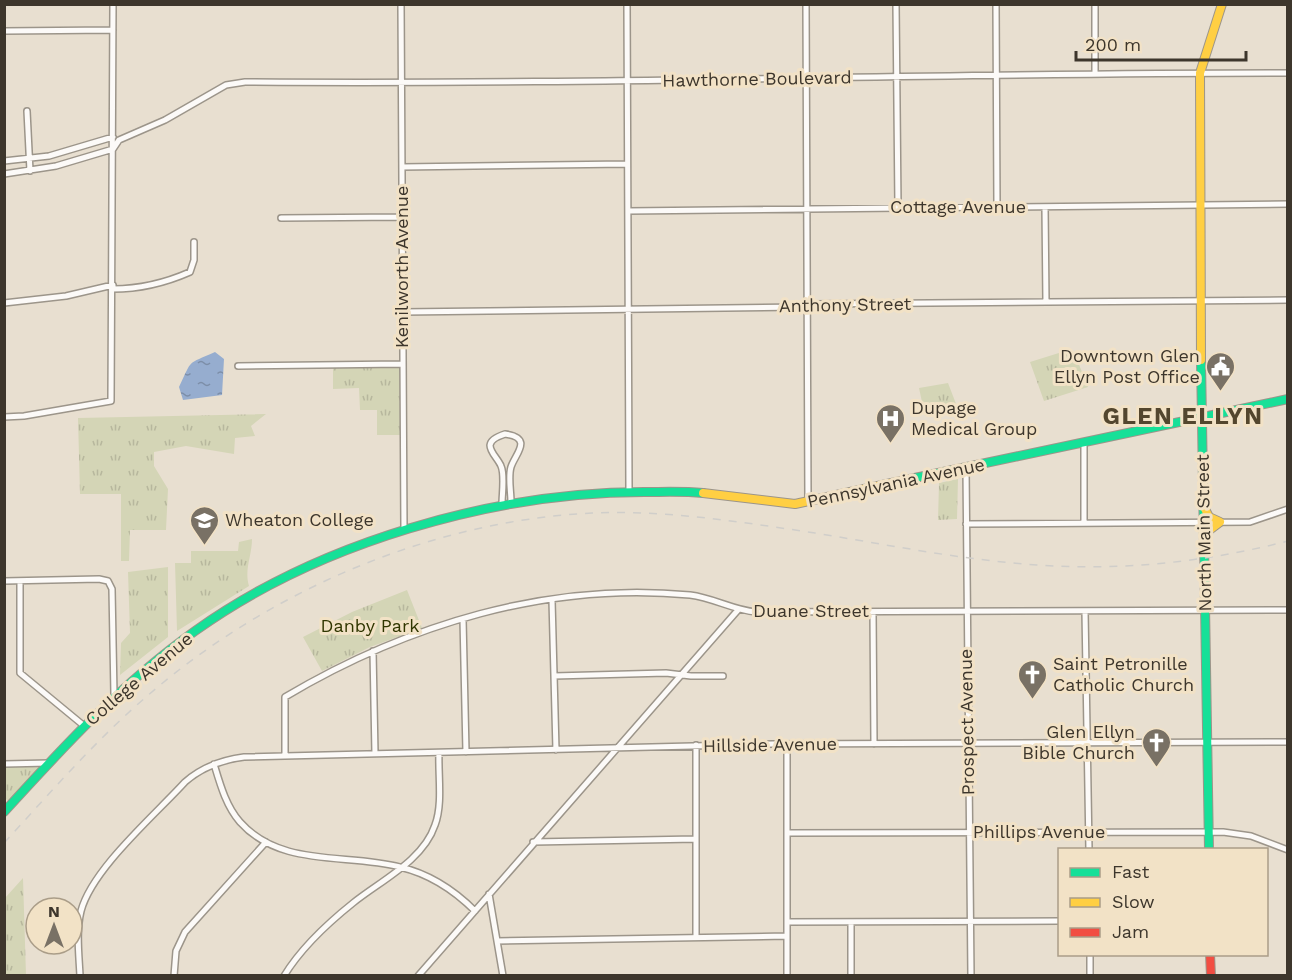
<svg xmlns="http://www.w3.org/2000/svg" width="1292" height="980" font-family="'Work Sans',sans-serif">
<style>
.grass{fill:url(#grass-tufts)}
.water{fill:url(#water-ripples)}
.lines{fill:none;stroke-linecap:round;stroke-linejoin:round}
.street-casing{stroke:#9c958a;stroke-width:8}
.fast-casing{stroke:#9c958a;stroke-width:10}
.slow-casing{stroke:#9c958a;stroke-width:10}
.jam-casing{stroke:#9c958a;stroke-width:10}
.street{stroke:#fcfaf8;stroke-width:5}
.fast{stroke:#16e098;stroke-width:8}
.slow{stroke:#ffcf43;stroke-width:8}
.jam{stroke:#f24e42;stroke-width:8}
.rail{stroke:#d0ceca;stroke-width:1.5;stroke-dasharray:8 8;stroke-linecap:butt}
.labels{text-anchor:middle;stroke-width:6;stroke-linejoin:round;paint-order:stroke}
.street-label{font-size:18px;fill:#3d362c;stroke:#f2e2c6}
.poi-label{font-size:18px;fill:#3d362c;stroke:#f2e2c6;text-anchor:start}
.park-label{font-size:18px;fill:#303600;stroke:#f2e2c6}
.district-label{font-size:24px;font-weight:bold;letter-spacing:1.5px;fill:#53462e;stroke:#f2e2c6}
</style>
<defs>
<pattern id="grass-tufts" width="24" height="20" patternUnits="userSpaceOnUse" patternTransform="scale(1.5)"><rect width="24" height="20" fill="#d4d5b6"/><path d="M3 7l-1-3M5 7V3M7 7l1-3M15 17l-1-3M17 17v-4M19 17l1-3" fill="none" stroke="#b7b79d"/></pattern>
<pattern id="water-ripples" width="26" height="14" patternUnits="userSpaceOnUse" patternTransform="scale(1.5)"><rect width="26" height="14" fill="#96adcf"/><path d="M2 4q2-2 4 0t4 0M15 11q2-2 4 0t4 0" fill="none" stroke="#7c8ea8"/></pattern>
</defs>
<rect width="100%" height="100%" fill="#e8dfd0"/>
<!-- grass -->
<path class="grass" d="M1062,352H1074L1088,387L1044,401L1030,362Z
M401,366L402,435H377V410H360L359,388L333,389V367Z
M948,383L958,409L925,416L919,388Z
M266,414L251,426L255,436L235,438L234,454L186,446L154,452V466L168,489L166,530H130L129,561H121V494H80L78,418Z
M958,479L957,519L938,520L939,483Z
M252,539C252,556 244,569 249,586L177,631L175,563H191V551H238L239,542Z
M168,567V637L120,675L121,643L130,633L128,572Z
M407,590L422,628L370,647L322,671L303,637L352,612Z
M45,764L10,803L5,798L4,765Z
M23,878L26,975H5V898Z"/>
<!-- water -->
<path class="water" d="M215,352L224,359L222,395L183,400L179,387C193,358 186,365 215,352Z"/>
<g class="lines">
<defs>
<path id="street" d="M401,4L404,530
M627,4L629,490
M806,4L808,501
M896,4L898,207
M996,4L997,207
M4,31L113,30
M1095,74V4
M27,111L30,171
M4,161L49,156L113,137
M402,167L627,164
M4,174L56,166L113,149L119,140L165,120L226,85L245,82C593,85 940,73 1288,73
M1045,207L1046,302
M628,211L1288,204
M281,218L402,217
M4,303L66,296L113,285V289C140,289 165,283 190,272L194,260V242
M403,312L801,307L813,304L1288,300
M238,366L403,364
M4,417L24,416L111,401L113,4
M966,469L971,976
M502,504C502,494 505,475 501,466C496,454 477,443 505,434C534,438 515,454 511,467C508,477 511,491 511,502
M1084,522V444
M966,524L1250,522L1288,509
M4,581L99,579L108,581L112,589L114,695
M20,581V673L83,725
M552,600L556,750
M1085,611L1089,850
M873,612L874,744
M463,619L466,752
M373,651L375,754
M554,676L666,673L691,676H723
M787,744V976
M285,756V697C406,625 549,581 690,595C714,598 733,610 756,612L1288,610
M4,764L49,763
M214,764C220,784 226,806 240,822C281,868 347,853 400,867C430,874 453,889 475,911
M787,833L1223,832L1251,836L1288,850
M533,842L696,839
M489,894L503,976
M787,922L1060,921
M851,922V976
M696,937V745
M497,941L787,936
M1090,954V976
M80,976C79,954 76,932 81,911C92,869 155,815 185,782C202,767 221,760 244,757L773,744L1288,742
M174,976L176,951L185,932L266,842
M284,976C301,948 328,923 353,903C380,881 423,861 435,825C443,804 438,775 439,753
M418,976L738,610"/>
<path id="fast" d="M1201,360L1209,850
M910,479L1288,399
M4,812C64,746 122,683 195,631C318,543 493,492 644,492C663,492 683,491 703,493"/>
<path id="slow" d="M1201,360L1200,73L1222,4
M703,493L795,504L910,479
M1203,505L1209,517L1220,522L1208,531L1205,543"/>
<path id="jam" d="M1210,954L1211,976"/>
</defs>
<!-- street casing -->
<use href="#street" class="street-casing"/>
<!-- fast casing -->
<use href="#fast" class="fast-casing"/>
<!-- slow casing -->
<use href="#slow" class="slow-casing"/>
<!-- jam casing -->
<use href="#jam" class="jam-casing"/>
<!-- street -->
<use href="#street" class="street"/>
<!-- fast -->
<use href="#fast" class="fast"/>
<!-- slow -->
<use href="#slow" class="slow"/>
<!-- jam -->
<use href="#jam" class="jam"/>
<!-- rail -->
<path class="rail" d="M4,843C50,793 95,741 146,697C268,591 430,521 592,513C667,510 741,522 815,533C889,545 963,560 1037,565C1122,571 1206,562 1288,541"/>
</g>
<!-- icons -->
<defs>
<symbol id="civic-pin" viewBox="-11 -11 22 30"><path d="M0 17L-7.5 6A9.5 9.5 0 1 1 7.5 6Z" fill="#797165" stroke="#f2e2c6"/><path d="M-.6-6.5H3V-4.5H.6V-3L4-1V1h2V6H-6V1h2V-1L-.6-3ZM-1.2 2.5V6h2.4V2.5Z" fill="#fff"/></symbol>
<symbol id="hospital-pin" viewBox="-11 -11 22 30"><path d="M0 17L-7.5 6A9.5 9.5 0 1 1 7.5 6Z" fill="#797165" stroke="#f2e2c6"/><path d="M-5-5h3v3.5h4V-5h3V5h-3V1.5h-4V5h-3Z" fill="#fff"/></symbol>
<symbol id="university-pin" viewBox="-11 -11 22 30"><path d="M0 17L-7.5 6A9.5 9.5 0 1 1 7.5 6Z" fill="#797165" stroke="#f2e2c6"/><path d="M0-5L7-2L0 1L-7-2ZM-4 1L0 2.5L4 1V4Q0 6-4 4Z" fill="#fff"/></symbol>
<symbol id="church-pin" viewBox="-11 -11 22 30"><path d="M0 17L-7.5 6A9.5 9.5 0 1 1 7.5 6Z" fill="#797165" stroke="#f2e2c6"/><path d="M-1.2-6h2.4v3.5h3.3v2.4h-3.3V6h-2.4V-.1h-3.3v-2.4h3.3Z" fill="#fff"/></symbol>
</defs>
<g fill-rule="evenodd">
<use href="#civic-pin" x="1204" y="350" width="33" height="45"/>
<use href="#hospital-pin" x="874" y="402" width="33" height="45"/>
<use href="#university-pin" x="188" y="504" width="33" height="45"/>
<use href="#church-pin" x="1016" y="658" width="33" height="45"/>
<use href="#church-pin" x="1140" y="726" width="33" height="45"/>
</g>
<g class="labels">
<!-- street labels -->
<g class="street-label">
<text transform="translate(757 79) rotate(-1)" y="6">Hawthorne Boulevard</text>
<text x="958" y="213">Cottage Avenue</text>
<text transform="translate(402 267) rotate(-90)" y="6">Kenilworth Avenue</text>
<text transform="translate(845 305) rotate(-1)" y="6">Anthony Street</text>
<text transform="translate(896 483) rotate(-12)" y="6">Pennsylvania Avenue</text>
<text transform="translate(1204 533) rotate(-91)" y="6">North Main Street</text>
<text x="811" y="617">Duane Street</text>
<text transform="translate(139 679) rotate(-40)" y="6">College Avenue</text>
<text transform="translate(967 722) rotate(-91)" y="6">Prospect Avenue</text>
<text transform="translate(770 745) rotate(-1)" y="6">Hillside Avenue</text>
<text x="1039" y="838">Phillips Avenue</text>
</g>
<!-- poi labels -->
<g class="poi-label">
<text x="1200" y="362" text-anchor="end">Downtown Glen<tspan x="1200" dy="21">Ellyn Post Office</tspan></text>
<text x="911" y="414">Dupage<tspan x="911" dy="21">Medical Group</tspan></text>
<text x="225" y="526">Wheaton College</text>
<text x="1053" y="670">Saint Petronille<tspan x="1053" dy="21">Catholic Church</tspan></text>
<text x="1135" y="738" text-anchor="end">Glen Ellyn<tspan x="1135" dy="21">Bible Church</tspan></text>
</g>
<!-- park labels -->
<g class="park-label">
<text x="370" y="632">Danby Park</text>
</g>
<!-- district labels -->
<g class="district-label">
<text x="1183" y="424">GLEN ELLYN</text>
</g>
</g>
<!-- border -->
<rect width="1292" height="980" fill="none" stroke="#3d362c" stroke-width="12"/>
<!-- legend -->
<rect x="1058" y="848" width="210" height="108" fill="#f2e2c6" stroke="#aa9d88" stroke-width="1.5"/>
<rect x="1070" y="868" width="30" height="9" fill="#16e098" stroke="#aa9d88" stroke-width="1.5"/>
<text x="1112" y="878" font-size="18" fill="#3d362c">Fast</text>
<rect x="1070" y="898" width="30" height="9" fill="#ffcf43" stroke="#aa9d88" stroke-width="1.5"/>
<text x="1112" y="908" font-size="18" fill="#3d362c">Slow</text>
<rect x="1070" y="928" width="30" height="9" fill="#f24e42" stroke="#aa9d88" stroke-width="1.5"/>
<text x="1112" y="938" font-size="18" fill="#3d362c">Jam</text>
<!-- north arrow -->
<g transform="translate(54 926)"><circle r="28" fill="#f2e2c6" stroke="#aa9d88" stroke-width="1.5"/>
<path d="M0-4.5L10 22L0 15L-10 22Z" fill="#797165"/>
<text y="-9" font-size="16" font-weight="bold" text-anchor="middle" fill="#3d362c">N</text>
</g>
<!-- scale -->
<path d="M1076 51v9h170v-9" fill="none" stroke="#3d362c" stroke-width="3"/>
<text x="1085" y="51" font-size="18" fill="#3d362c" stroke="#f2e2c6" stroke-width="4.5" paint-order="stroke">200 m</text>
</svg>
